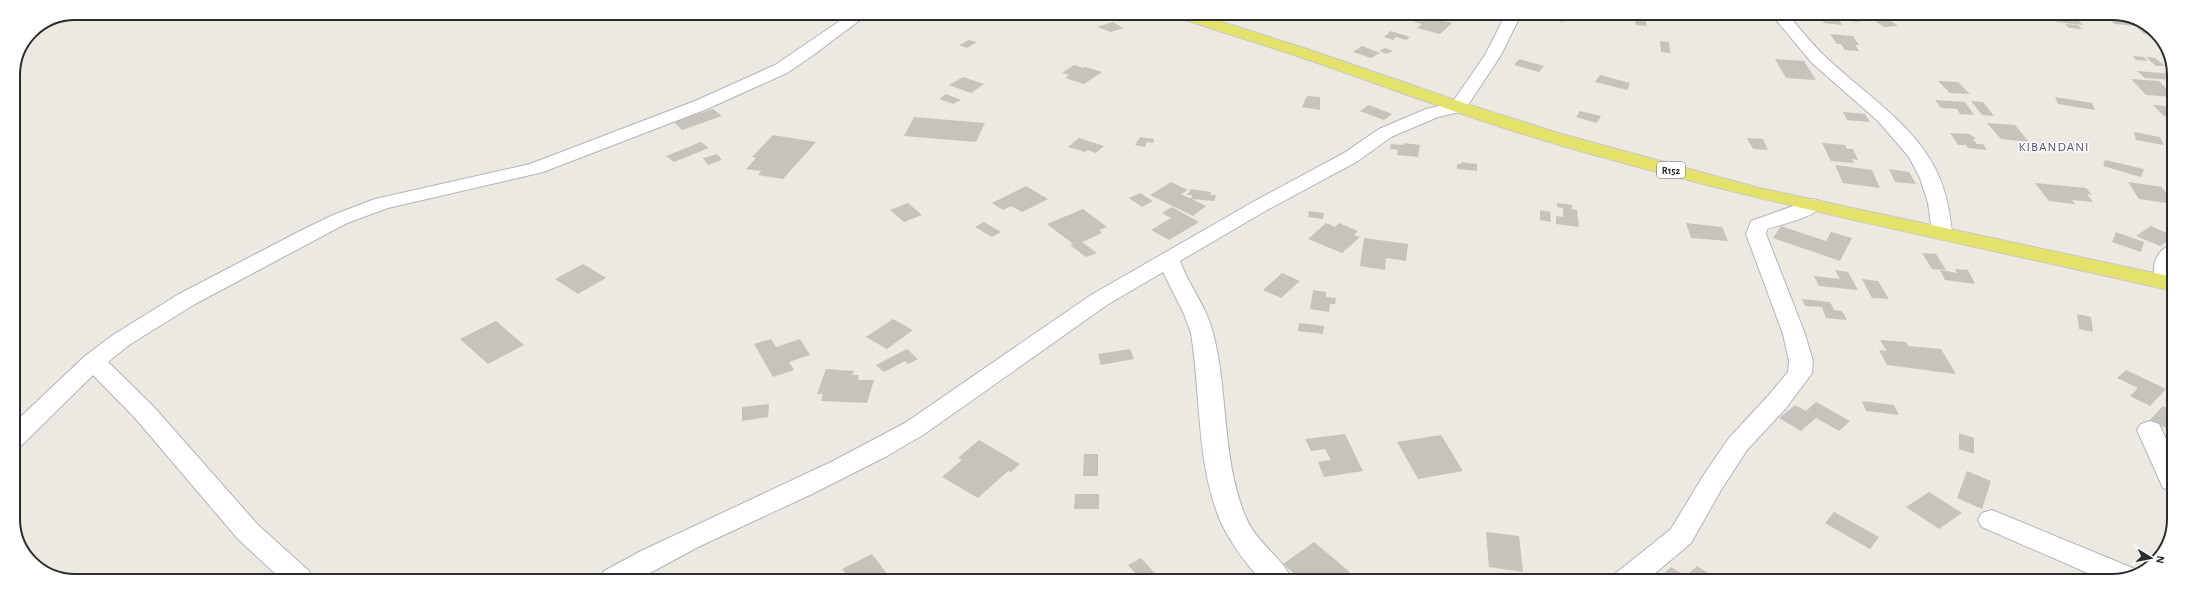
<svg xmlns="http://www.w3.org/2000/svg" width="2187" height="594" font-family="'Alegreya Sans',sans-serif">
<style>
.building{fill:#c5c3bb}
.lines{fill:none;stroke-linecap:round;stroke-linejoin:round}
.street-casing{stroke:#b3b3be;stroke-width:2}
.primary-casing{stroke:#c8c8c8;stroke-width:2}
.street{fill:#fff;fill-rule:evenodd}
.primary{fill:#e5e26c;fill-rule:evenodd}
.labels{text-anchor:middle;stroke-width:3;stroke-linejoin:round;paint-order:stroke}
.shield{fill:#fff;stroke:#6b6b6b;stroke-width:1}
.shield-label{font-size:10px;font-weight:bold;fill:#2c2c2c}
.quarter-label{font-size:13px;letter-spacing:1px;fill:#515079;stroke:#fff}
.rim{fill:none;stroke:#2c2c2c;stroke-width:2}
</style>
<rect width="100%" height="100%" fill="#ece9e0"/>
<!-- building -->
<path class="building" d="M1411,14H1417L1452,23L1440,34L1417,28L1422,24L1406,19Z
M1544,14L1575,15V21L1564,19V22L1544,19Z
M1819,15H1856L1861,22L1839,20L1842,25L1824,23Z
M1867,15H1882L1898,26L1884,27Z
M2064,15L2088,17L2092,21L2067,18Z
M1634,18L1645,19L1647,26L1636,25Z
M2053,18L2078,20L2083,25L2057,22Z
M2111,21L2140,23L2155,35L2144,34L2136,26L2115,24Z
M1113,22L1123,28L1111,32L1097,27Z
M2065,24L2078,25L2082,29L2069,28Z
M1391,31L1400,34L1410,37L1406,40L1396,37L1393,40L1384,37Z
M1830,34L1853,36L1859,45H1855L1859,51L1845,50L1841,44H1837Z
M969,40L977,42L967,48L959,45Z
M1660,41L1669,42L1670,53L1661,52Z
M1362,46L1380,53L1371,58L1353,52Z
M1385,48L1393,51L1387,54L1379,51Z
M2133,56L2144,57L2147,61L2136,60Z
M2146,57L2155,58L2165,66H2156Z
M1519,59L1544,66L1539,72L1514,65Z
M1775,59L1804,61L1816,80L1786,78Z
M1074,65L1083,68L1085,67L1102,72L1084,84L1065,78L1069,75L1062,73Z
M2137,71L2174,74V80L2145,78Z
M1600,75L1630,83L1627,90L1595,82Z
M963,77L984,84L971,93L949,85Z
M2131,79L2159,81L2174,97L2146,95Z
M1938,81L1958,82L1970,94L1950,93Z
M946,94L961,100L953,104L939,99Z
M1307,96L1320,97V110L1302,107Z
M2055,97L2092,103L2095,110L2058,104Z
M1935,100L1965,102L1974,115L1960,114L1957,109L1941,108Z
M1971,101L1983,102L1994,116L1982,115Z
M1369,105L1392,114L1384,120L1360,111Z
M2153,105L2167,106L2174,113V117L2164,116Z
M713,109L722,116L682,130L674,122Z
M1580,111L1601,116L1597,123L1576,117Z
M1843,112L1865,114L1870,122L1847,120Z
M914,117L985,123L976,142L904,136Z
M1987,123L2015,125L2029,142L2001,139Z
M2134,132L2160,137L2164,145L2136,140Z
M1950,133L1969,134L1977,139H1973L1977,144H1983L1987,150L1968,148L1966,145H1958Z
M773,135L816,142L783,179L758,175L761,171L746,169L756,158L752,157Z
M1140,137L1154,139L1153,143L1147,142L1145,147L1135,145Z
M1079,138L1104,146L1096,153L1087,150L1085,152L1068,147Z
M1747,138L1763,139L1768,150L1753,149Z
M701,142L709,148L674,162L666,156Z
M1404,143L1420,145L1418,157L1397,155L1398,150L1390,149L1391,144L1403,145Z
M1822,143L1845,145L1847,149H1853L1858,160L1852,159L1854,163L1831,161Z
M717,154L722,160L708,165L703,158Z
M2105,160L2144,169L2141,177L2103,166Z
M1461,162L1477,164V171L1457,169V164H1461Z
M1835,165L1872,170L1880,188L1843,183Z
M1889,169L1909,172L1916,184L1895,182Z
M1171,182L1188,190L1181,194L1206,206L1193,216L1150,195Z
M2128,182L2162,187L2173,204L2139,199Z
M2035,183L2086,188L2092,195L2087,194L2093,202L2072,200L2075,204L2049,201Z
M1026,186L1048,199L1022,212L1011,206L1003,210L992,203Z
M1191,189L1211,192L1210,195H1216L1214,201L1191,199L1192,195H1187Z
M1140,193L1153,201L1142,207L1129,198Z
M908,203L922,215L904,222L890,210Z
M1557,203L1572,205V209L1577,210L1579,227L1556,224V216L1563,217V208L1557,207Z
M1172,207L1199,222L1169,240L1151,230L1171,218L1162,213Z
M1083,209L1107,227L1099,230L1102,233L1082,242L1097,253L1086,257L1070,245L1073,244L1047,224Z
M1540,210L1550,212L1551,222L1540,220Z
M1309,211L1324,213L1323,219L1308,217Z
M984,222L1001,232L992,237L975,227Z
M1326,223L1335,227L1339,223L1358,231L1354,235L1360,237L1342,253L1308,239Z
M1686,223L1722,227L1728,241L1691,238Z
M1781,226L1826,241L1831,232L1852,238L1840,261L1773,238Z
M2151,226L2173,236V238L2160,246L2136,236Z
M2116,232L2144,242L2141,252L2112,242Z
M1364,238L1408,244L1406,261L1386,258L1385,270L1360,266Z
M1922,253L1936,254L1946,270L1932,269Z
M583,264L606,278L578,294L555,279Z
M1955,269L1968,270L1975,284L1945,280L1940,270L1957,273Z
M1835,270L1848,272L1858,290L1819,286L1814,276L1840,279Z
M1282,273L1300,281L1281,298L1263,290Z
M1862,279L1878,281L1889,299L1872,298Z
M1313,290L1326,292V297L1336,298L1335,304H1330L1329,312L1310,309Z
M1802,299L1830,302L1834,310L1842,311L1847,320L1826,318L1822,307L1805,306Z
M2077,314L2091,317L2093,332L2079,329Z
M893,319L913,330L887,349L866,337Z
M496,321L524,345L488,364L460,339Z
M1299,323L1324,326L1323,334L1298,331Z
M771,339L776,347L800,339L810,355L789,362L794,370L773,377L754,344Z
M1880,340L1906,342L1908,346L1941,349L1956,374L1887,365L1879,350L1887,351Z
M907,349L918,359L908,364L905,361L884,372L876,365Z
M1130,349L1134,359L1101,365L1098,354Z
M826,369L854,371L852,375H859L858,380H874L867,403L821,401L823,394H817Z
M2126,370L2166,389L2150,406L2130,396L2138,388L2117,378Z
M2168,393L2173,395L2172,403L2166,400Z
M1862,401L1894,405L1899,415L1866,411Z
M1816,402L1850,421L1839,431L1816,418L1801,431L1779,418L1795,405L1806,411Z
M769,404L768,417L742,421V407Z
M2163,406L2172,411V431L2150,420Z
M1959,433L1974,438V454L1959,449Z
M1345,434L1363,471L1324,477L1318,462L1331,460L1325,449L1311,451L1305,439Z
M1441,435L1463,471L1418,479L1397,442Z
M979,440L1020,464L1011,472L1008,471L978,498L942,477L962,460L958,458Z
M1084,454H1098V476H1083Z
M1967,471L1991,481L1982,509L1957,498Z
M1929,492L1962,513L1939,529L1906,507Z
M1075,494H1099V509H1074Z
M1834,512L1879,537L1870,549L1825,523Z
M1486,532L1519,536L1523,572L1489,567Z
M1314,542L1350,572L1338,580H1301L1283,564Z
M872,554L888,575L879,580H850L842,569Z
M1141,558L1161,580H1141L1128,565Z
M1697,566L1720,581H1656L1671,567L1686,576Z"/>
<g class="lines">
<defs>
<path id="street" d="M850,14H868L812,56L787,73L707,109L543,172L388,208L347,223L195,304L129,345L108,362L153,406L258,525L309,571L313,579H281L238,539L135,418L93,375L22,445L13,448V424L85,356L113,335L179,294L300,231L333,215L375,199L530,164L695,101L775,65Z
M1506,14H1521L1501,55L1464,111L1438,117L1391,137L1358,161L1267,210L1180,261C1189,286 1207,307 1213,333C1229,394 1221,461 1247,520C1258,544 1282,557 1292,580H1261C1245,562 1230,543 1220,520C1196,462 1201,394 1191,333L1184,314L1163,272L1107,305L923,435L887,456L812,494L698,547L637,580L600,579L604,571L641,551L831,462L905,423L1091,295L1253,202L1344,153L1379,129L1426,109L1452,103L1485,55Z
M1772,15H1788C1802,31 1815,48 1831,62C1869,97 1920,129 1940,179C1947,196 1950,214 1952,232L1949,236L1942,238L1935,236L1932,232L1928,203L1920,178L1909,157L1878,121L1812,63Z
M1813,199L1820,201L1823,205C1814,218 1782,224 1767,229L1766,234L1805,334L1813,361L1812,373L1786,408L1747,450L1721,490L1691,543L1646,581L1612,580L1616,573L1671,529L1703,476L1729,438L1768,396L1788,372L1789,361L1783,334L1746,234L1751,221Z
M2173,245V287L2167,289L2159,287C2149,271 2154,249 2173,245Z
M2150,421L2159,424L2172,452V491L2163,488L2137,430L2141,424Z
M1992,510L2135,569L2137,572L2112,581H2106L1982,527L1978,520L1982,513Z"/>
<path id="primary" d="M1173,14H1197L1307,49L1464,103L1558,133L1759,188L2173,277V291C1963,243 1752,202 1546,141C1461,116 1378,83 1294,55C1255,42 1215,30 1176,17Z"/>
</defs>
<!-- street casing -->
<use href="#street" class="street-casing"/>
<!-- primary casing -->
<use href="#primary" class="primary-casing"/>
<!-- street -->
<use href="#street" class="street"/>
<!-- primary -->
<use href="#primary" class="primary"/>
</g>
<g class="labels">
<!-- shield labels -->
<rect class="shield" x="1657" y="162" width="28" height="16" rx="3"/>
<g class="shield-label">
<text x="1671" y="174">R152</text>
</g>
<!-- quarter labels -->
<g class="quarter-label">
<text x="2054" y="151">KIBANDANI</text>
</g>
</g>
<!-- crop -->
<path d="M0 0H2187V594H0ZM75 20H2112A55 55 0 0 1 2167 75V519A55 55 0 0 1 2112 574H75A55 55 0 0 1 20 519V75A55 55 0 0 1 75 20Z" fill="#fff" fill-rule="evenodd"/>
<path class="rim" d="M75 20H2112A55 55 0 0 1 2167 75V519A55 55 0 0 1 2112 574H75A55 55 0 0 1 20 519V75A55 55 0 0 1 75 20Z"/>
<!-- north arrow -->
<g transform="translate(2151 558) rotate(100)" stroke="#ffffff" stroke-width="3" paint-order="stroke">
<path d="M0-3L7 15L0 10L-7 15Z" fill="#2c2c2c"/>
<text y="-6" font-size="11" font-weight="bold" text-anchor="middle" fill="#2c2c2c">N</text>
</g>
</svg>
